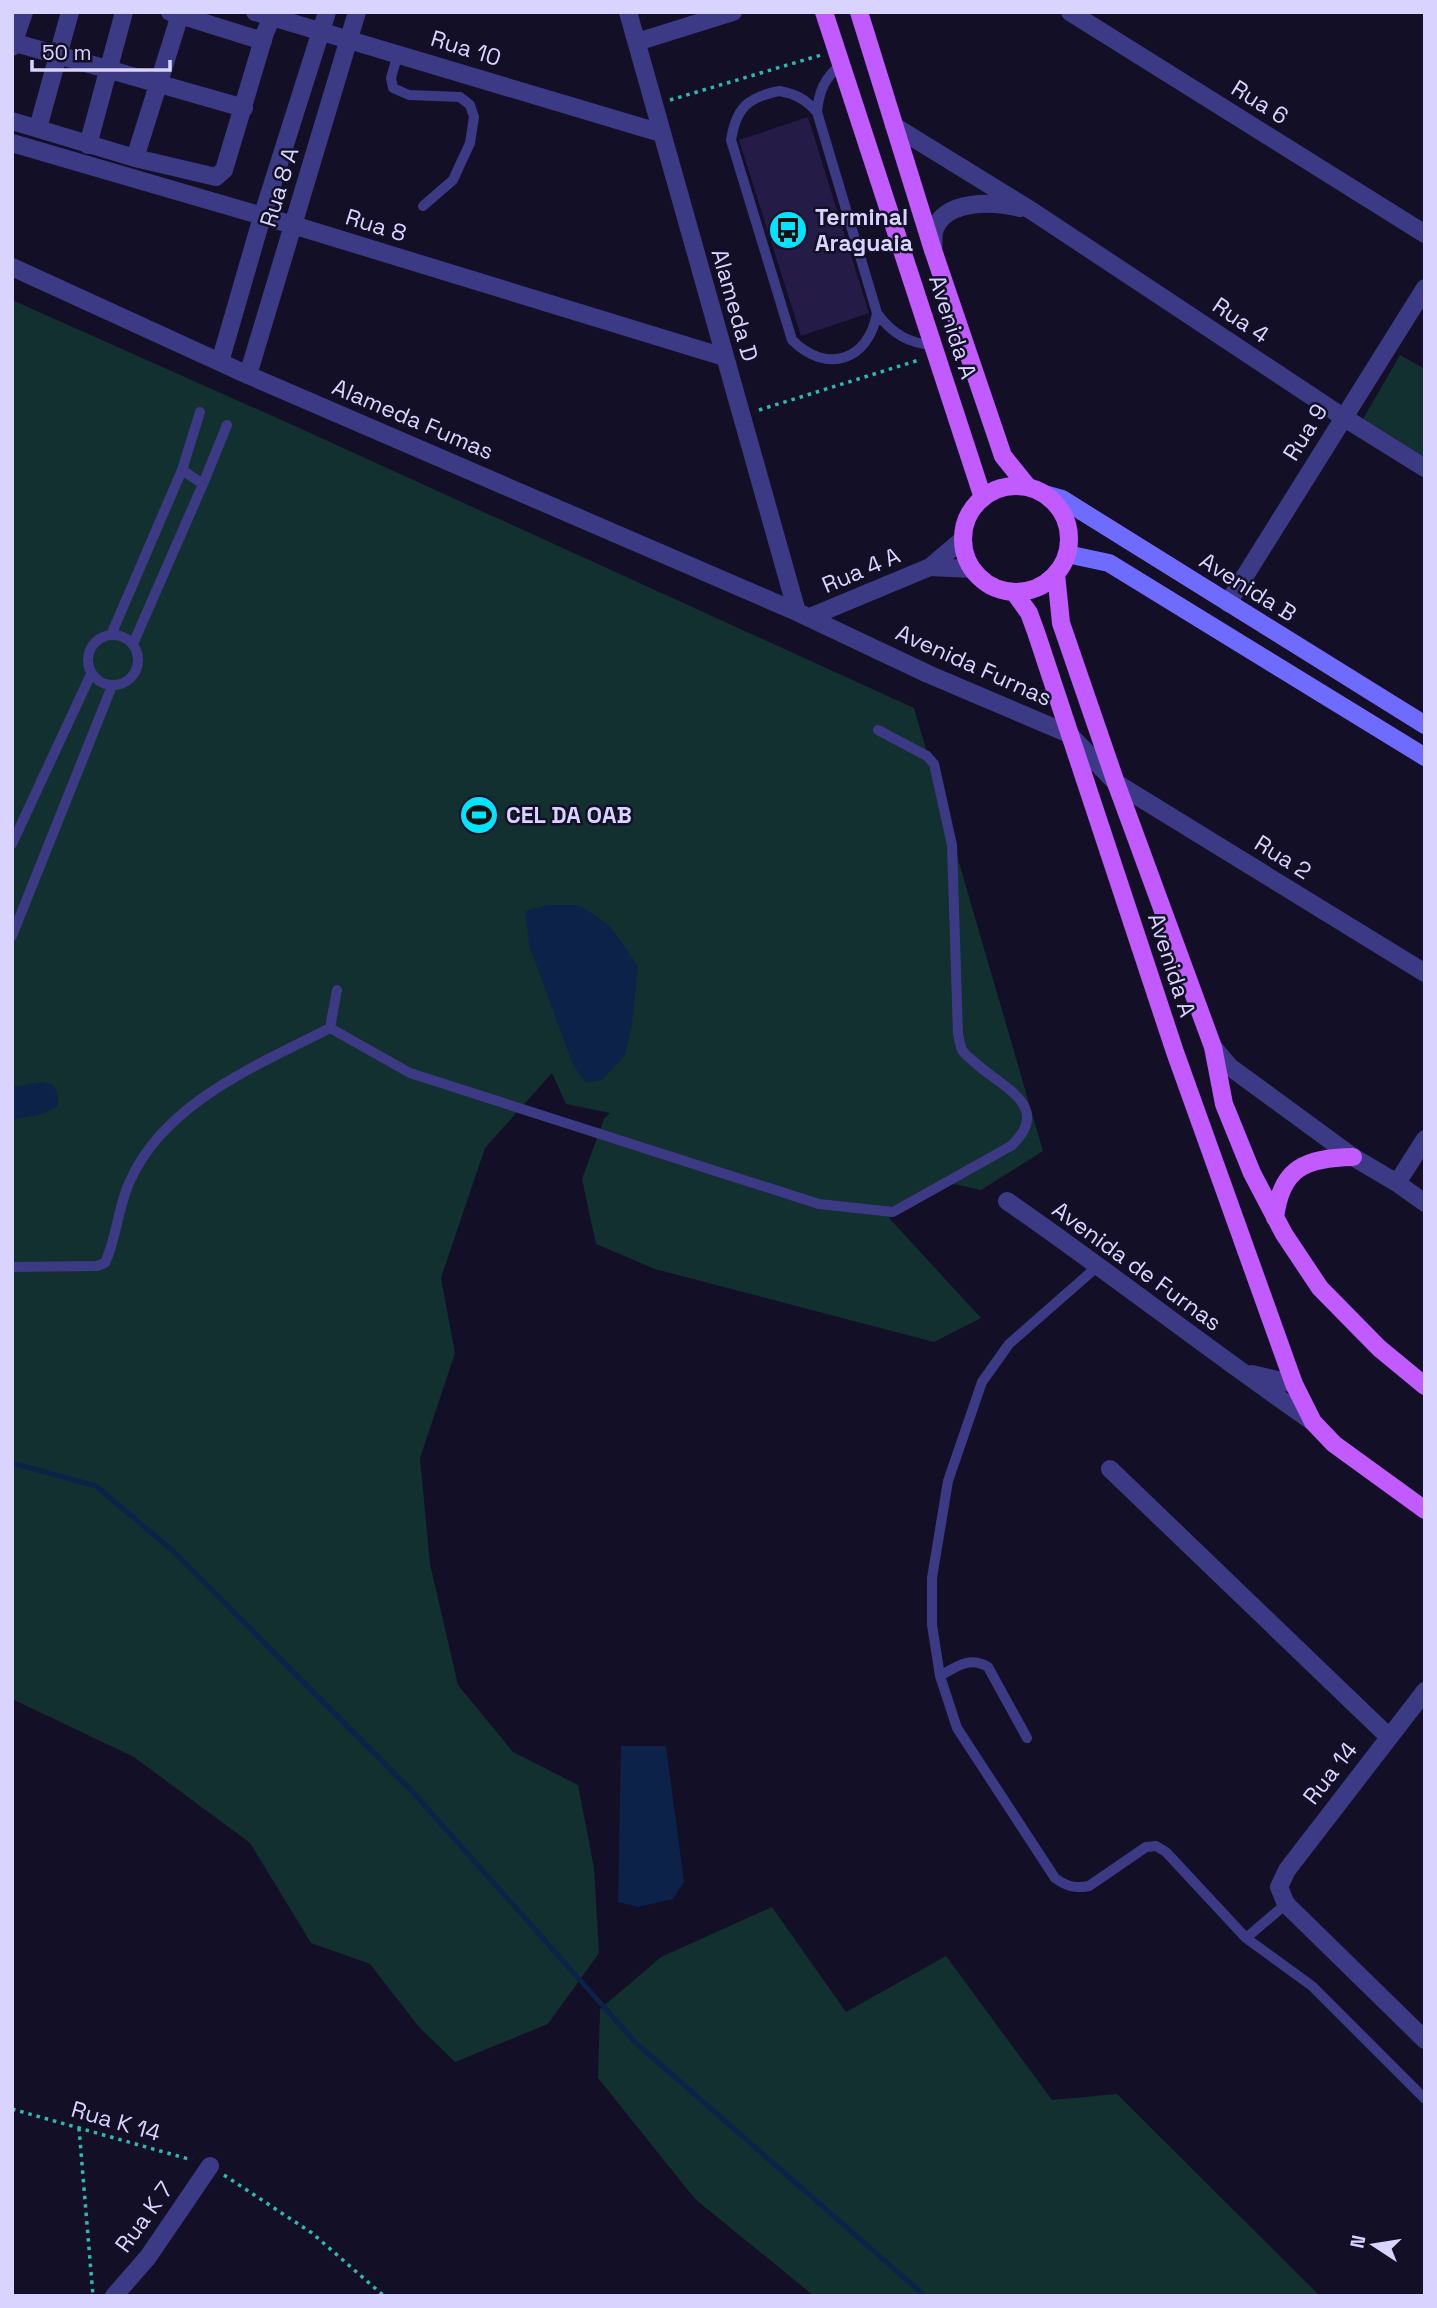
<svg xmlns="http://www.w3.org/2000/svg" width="1437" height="2308" font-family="'Space Grotesk',sans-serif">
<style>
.green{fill:#12302f}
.water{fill:#0c2248}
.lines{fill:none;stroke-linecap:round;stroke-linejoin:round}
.stream{stroke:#0c2248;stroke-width:5}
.building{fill:#241b47}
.path{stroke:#2fb8b0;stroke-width:3.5;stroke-dasharray:3.5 5;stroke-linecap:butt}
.lane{stroke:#3d3a85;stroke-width:10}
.street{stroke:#3d3a85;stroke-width:18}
.secondary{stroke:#6f6bff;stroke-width:18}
.primary{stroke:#c25bff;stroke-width:18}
.labels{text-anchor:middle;stroke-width:5;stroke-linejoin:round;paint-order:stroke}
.street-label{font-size:23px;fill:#d9d4ff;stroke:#130f26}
.poi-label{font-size:23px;font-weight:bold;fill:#d9d4ff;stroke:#130f26;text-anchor:start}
</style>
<rect width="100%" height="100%" fill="#130f26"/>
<!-- green -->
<path class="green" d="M12,300L286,422L914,708L1043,1151L981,1190L945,1182L889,1218L981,1318L934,1342L655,1269L596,1244L582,1179L604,1119L610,1113L566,1104L552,1073L485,1148L441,1278L455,1353L420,1458L430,1564L458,1685L513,1752L578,1785L594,1868L599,1953L548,2024L455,2062L419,2027L370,1964L311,1943L250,1843L134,1757L12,1699Z
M1400,355L1425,369V457L1363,419Z
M772,1907L846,2012L946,1956L1052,2100L1117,2094L1320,2296H814L695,2199L598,2078L600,2009L661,1957Z"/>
<!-- water -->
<path class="water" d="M548,905H579L609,925L638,966L632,1024L625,1055L602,1080L586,1083L573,1065L529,945L525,911Z
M43,1082L53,1085L58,1095V1106L42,1114L12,1120V1087Z
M621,1746H666L684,1882L673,1899L638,1907L618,1902Z"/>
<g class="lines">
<!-- stream -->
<path class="stream" d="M12,1463L96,1486L173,1551L411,1790L636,2043L925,2296"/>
</g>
<!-- building -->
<path class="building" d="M808,117L869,313L801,336L739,140Z"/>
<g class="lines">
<!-- path -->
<path class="path" d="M670,100L821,55
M759,410L919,360
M12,2109L192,2160
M79,2128L93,2296
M224,2175L312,2233L384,2296"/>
<!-- lane -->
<path class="lane" d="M398,53L391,78L393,88L409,95L460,97L470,105L474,117L470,143L453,180L423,206
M779,91C796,94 805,99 817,112L877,313C869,360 827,375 792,340L731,140C736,108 748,97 779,91Z
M817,112C819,90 825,78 841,64
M877,313C891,333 909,344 933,345
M203,484L227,425
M88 660a25 25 0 1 1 50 0a25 25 0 1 1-50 0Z
M111,635L182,470L200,412
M133,644L203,484L182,470
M12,844L91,674
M12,936L112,686
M330,1028L410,1073L819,1204L893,1212L1011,1146C1054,1106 1001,1087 973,1061C970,1058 964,1054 962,1050C960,1045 959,1038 958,1034L952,845L934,764L927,756L878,730
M1099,1265L1009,1344L982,1382L948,1481L932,1578V1625L940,1676L957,1728L1055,1878C1066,1886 1075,1889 1089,1886L1146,1847L1156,1846L1166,1852L1246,1938L1286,1904
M12,1267L97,1266L105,1263C117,1237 118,1206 130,1181C165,1102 258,1065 330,1028L337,990
M940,1676C957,1666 970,1656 988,1667L1027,1738
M1246,1938L1312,1986L1425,2099"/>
<!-- street -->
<path class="street" d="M170,12L263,41
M255,12L661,133
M628,12L797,612
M1070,12L1425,234
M12,42L244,108
M637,42L733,12
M12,47L24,12
M12,121L135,158L216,177L224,170L265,33L272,17
M894,126L1032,211L1343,417L1425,468
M38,128L70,12
M12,143L293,225L724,357
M88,145L124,12
M135,158L180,15
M933,250C934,244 933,237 934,232C943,198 995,202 1020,208
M12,267L248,375L797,612L928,674L1069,734L1116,783L1425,973
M220,362L262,217L327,12
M248,375L357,12
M930,567L972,569
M1228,603L1425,288
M810,617L930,567L963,539
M1213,1047L1230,1067L1353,1157L1397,1183L1425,1203
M1397,1183L1425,1139
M1007,1201C1111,1273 1210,1351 1313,1422
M1252,1374L1294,1384
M1110,1469L1389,1737
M1425,1691L1287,1870L1279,1887L1286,1904L1425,2040
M114,2296L148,2257L210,2166"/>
<!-- secondary -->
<path class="secondary" d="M1044,494L1062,499L1425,725
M1067,554L1109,563L1425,757"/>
<!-- primary -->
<path class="primary" d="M824,12L983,498
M859,12L933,250L1003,456L1028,487
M963 539a53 53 0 1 1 106 0a53 53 0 1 1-106 0Z
M1056,574L1061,623L1116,783L1213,1047L1224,1104L1252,1173L1284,1234L1320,1288L1379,1348L1425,1386
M1014,592L1029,613L1036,632L1175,1052L1294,1384L1313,1422L1334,1444L1425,1510
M1275,1218C1281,1167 1306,1158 1353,1157"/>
</g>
<!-- icons -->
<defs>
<symbol id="bus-disc" viewBox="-11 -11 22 22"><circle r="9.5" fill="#00e5ff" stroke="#130f26"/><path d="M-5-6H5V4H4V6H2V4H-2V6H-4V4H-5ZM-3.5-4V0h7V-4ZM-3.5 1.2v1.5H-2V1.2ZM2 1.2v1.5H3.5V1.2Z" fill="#111"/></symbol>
<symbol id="stadium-disc" viewBox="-11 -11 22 22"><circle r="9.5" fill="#00e5ff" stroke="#130f26"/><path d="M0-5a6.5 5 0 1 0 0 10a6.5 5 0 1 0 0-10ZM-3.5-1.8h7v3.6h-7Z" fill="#111"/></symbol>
</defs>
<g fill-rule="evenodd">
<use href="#bus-disc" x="766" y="208" width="44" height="44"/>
<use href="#stadium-disc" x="457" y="793" width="44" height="44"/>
</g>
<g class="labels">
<!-- street labels -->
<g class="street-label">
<text transform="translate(466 48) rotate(17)" y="8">Rua 10</text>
<text transform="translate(1260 102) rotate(32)" y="8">Rua 6</text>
<text transform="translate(279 187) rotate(-73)" y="8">Rua 8 A</text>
<text transform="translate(376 225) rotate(17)" y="8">Rua 8</text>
<text transform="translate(735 305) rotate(74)" y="8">Alameda D</text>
<text transform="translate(1241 320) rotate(34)" y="8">Rua 4</text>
<text transform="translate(953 327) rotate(72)" y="8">Avenida A</text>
<text transform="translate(413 419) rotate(23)" y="8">Alameda Fumas</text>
<text transform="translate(1305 432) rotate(-58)" y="8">Rua 9</text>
<text transform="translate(861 570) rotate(-23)" y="8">Rua 4 A</text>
<text transform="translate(1248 587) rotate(32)" y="8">Avenida B</text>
<text transform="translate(974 665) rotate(24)" y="8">Avenida Furnas</text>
<text transform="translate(1283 857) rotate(32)" y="8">Rua 2</text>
<text transform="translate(1172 965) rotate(72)" y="8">Avenida A</text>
<text transform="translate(1137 1266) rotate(36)" y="8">Avenida de Furnas</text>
<text transform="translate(1330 1773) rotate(-52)" y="8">Rua 14</text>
<text transform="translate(116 2121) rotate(16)" y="8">Rua K 14</text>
<text transform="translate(144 2217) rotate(-54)" y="8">Rua K 7</text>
</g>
<!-- poi labels -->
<g class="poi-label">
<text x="815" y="225">Terminal<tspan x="815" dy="26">Araguaia</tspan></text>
<text x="506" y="823">CEL DA OAB</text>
</g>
</g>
<!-- border -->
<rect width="1437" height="2308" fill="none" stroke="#d9d4ff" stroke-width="28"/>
<!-- north arrow -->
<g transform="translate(1374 2245) rotate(282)" stroke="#130f26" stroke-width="5" paint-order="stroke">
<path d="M0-5L12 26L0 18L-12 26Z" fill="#d9d4ff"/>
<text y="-10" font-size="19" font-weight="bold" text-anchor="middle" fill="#d9d4ff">N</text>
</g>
<!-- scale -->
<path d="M32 60v10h138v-10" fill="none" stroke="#d9d4ff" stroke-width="3.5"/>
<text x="42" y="60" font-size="21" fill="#d9d4ff" stroke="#130f26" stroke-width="5" paint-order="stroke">50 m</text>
</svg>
